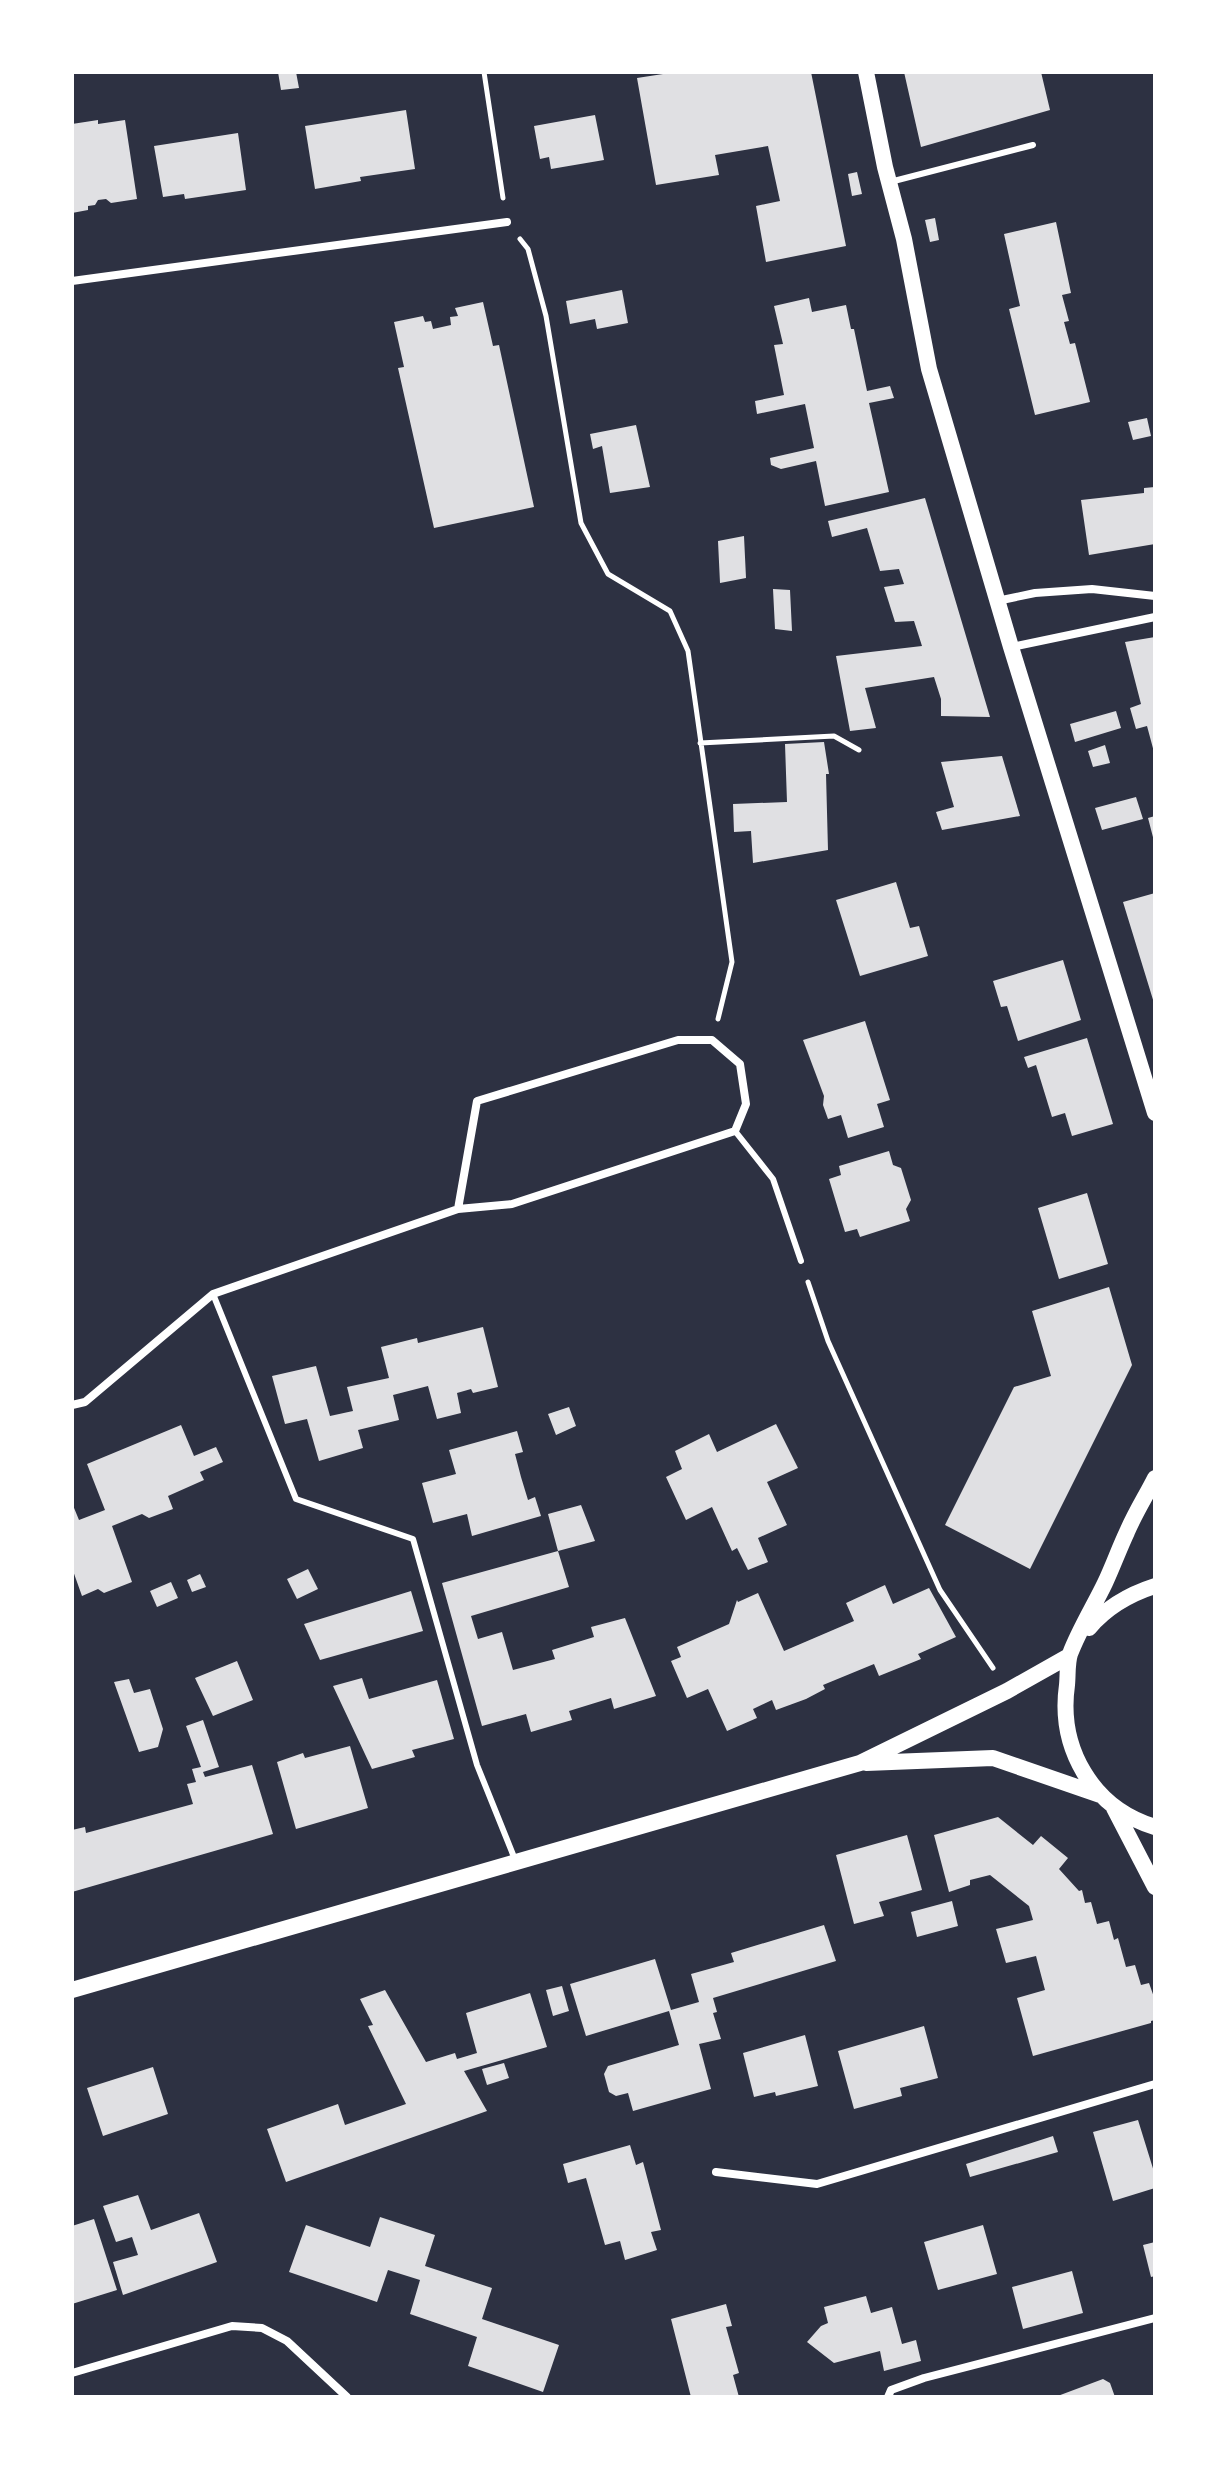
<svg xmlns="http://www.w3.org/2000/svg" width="1227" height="2469" font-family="'Archivo Narrow',sans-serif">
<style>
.building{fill:#e0e0e3}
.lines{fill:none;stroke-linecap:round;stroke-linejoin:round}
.path{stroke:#fff;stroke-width:5}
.service{stroke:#fff;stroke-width:6}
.minor{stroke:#fff;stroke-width:8}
.secondary{stroke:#fff;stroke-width:16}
</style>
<rect width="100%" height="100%" fill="#2d3142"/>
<!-- building -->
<path class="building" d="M278,72H296L299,88L281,90Z
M676,72H811L846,246L766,262L756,206L780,201L768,146L715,155L719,175L656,185L637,78Z
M904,72H1041L1050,110L921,147Z
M406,110L415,169L360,177L361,181L315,189L305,126Z
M595,115L604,160L551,169L549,157L540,159L534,126Z
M98,120V124L125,120L137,199L111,203L106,199L98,200L95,205L88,206V210L72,213V124Z
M238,133L246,190L185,199L184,194L163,197L154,146Z
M857,172L862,194L852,196L848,174Z
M935,218L939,240L930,242L925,220Z
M1056,222L1071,293L1062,295L1069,321L1064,322L1070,344L1075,343L1090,402L1035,415L1009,309L1020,306L1004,234Z
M622,290L628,323L597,329L595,319L570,324L566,301Z
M809,298L812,312L846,305L851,329H854L867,391L890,386L894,398L869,403L889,492L825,506L816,461L781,469L771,465L770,458L814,448L805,404L757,414L755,401L784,395L774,345L783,344L774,306Z
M483,302L493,346L499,345L534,507L434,528L398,368L404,367L394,322L423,316L425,322L431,321L433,329L451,325L450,317L458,316L455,308Z
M1147,418L1151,436L1133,440L1128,422Z
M636,425L650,487L610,493L602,446L593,449L590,434Z
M1155,487V544L1089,555L1081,500L1144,493V488Z
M925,498L990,717L941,716V699L934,677L865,688L876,728L850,731L836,656L922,646L914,621L895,622L884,587L904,584L899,569L880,571L867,528L832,537L828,521Z
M744,536L746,578L720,583L718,541Z
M773,589L790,590L792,631L775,629Z
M1155,637V752H1154L1147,726L1136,729L1130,708L1141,704L1125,642Z
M1116,711L1121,728L1075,742L1070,724Z
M824,742L829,774H826L828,850L753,863L751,831L734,832L733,804L787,802L785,744Z
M1105,745L1110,763L1093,767L1088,751Z
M1002,756L1020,816L942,830L936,812L954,807L941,762Z
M1136,797L1143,819L1102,830L1095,808Z
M1155,816V841H1154L1148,818Z
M896,882L910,928L919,926L928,956L860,976L836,900Z
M1155,893V1003H1154L1123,902Z
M1063,960L1081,1020L1018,1041L1007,1006L1001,1007L993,981Z
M865,1021L890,1100L877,1104L884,1127L848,1138L841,1115L828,1119L823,1105L824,1096L803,1040Z
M1087,1038L1113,1124L1072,1136L1065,1113L1052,1117L1036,1065L1028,1068L1024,1057Z
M889,1151L893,1165L901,1168L911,1200L906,1209L910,1221L860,1237L857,1229L845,1232L829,1179L841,1175L839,1166Z
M1087,1193L1108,1264L1059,1279L1038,1208Z
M1109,1287L1132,1365L1030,1569L945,1525L1014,1387L1051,1376L1032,1311Z
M483,1327L498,1387L473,1393L471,1389L457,1393L461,1413L437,1419L428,1386L393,1395L399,1420L358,1430L363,1448L319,1461L307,1419L285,1424L272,1376L316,1366L330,1416L353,1411L347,1387L389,1378L381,1347L417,1338L418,1343Z
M569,1407L576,1426L556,1435L548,1414Z
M776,1424L798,1468L767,1482L787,1525L758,1538L768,1562L748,1570L737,1548L732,1551L712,1507L686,1520L666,1477L682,1469L675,1451L709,1434L717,1452Z
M181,1425L194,1456L216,1447L223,1462L200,1472L204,1480L168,1496L173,1509L149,1518L142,1514L112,1526L132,1582L104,1593L98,1589L82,1596L72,1568V1503L79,1520L105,1510L87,1464Z
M517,1431L523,1452L515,1454L521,1477L528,1500L535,1497L541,1516L472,1536L467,1514L433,1523L422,1483L456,1474L449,1450Z
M581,1505L595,1541L558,1551L548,1514Z
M558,1551L569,1587L471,1616L478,1639L502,1632L513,1670L555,1659L552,1650L594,1637L591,1627L625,1618L656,1696L614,1709L611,1698L569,1711L572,1720L531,1732L526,1714L482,1726L442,1583Z
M308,1569L318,1589L297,1599L287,1579Z
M200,1574L206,1587L192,1592L187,1580Z
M171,1582L178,1598L157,1607L150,1591Z
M885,1585L893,1604L929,1588L956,1637L918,1654L921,1659L879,1676L874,1664L823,1685L825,1689L806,1699L776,1710L772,1700L753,1709L757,1718L727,1731L708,1689L687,1698L671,1661L681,1657L677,1647L729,1624L737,1600L738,1602L758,1593L784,1651L854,1621L846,1603Z
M411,1591L423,1631L320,1660L304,1624Z
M237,1661L253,1700L213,1716L195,1678Z
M362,1678L369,1699L437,1680L454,1739L412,1750L415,1757L372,1769L333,1686Z
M129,1679L134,1693L150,1689L163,1729L158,1747L139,1752L114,1682Z
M203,1720L219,1767L203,1772L205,1777L252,1765L273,1834L72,1892V1830L85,1827L86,1833L193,1804L187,1784L196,1782L192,1769L201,1767L186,1726Z
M350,1746L368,1808L296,1829L277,1762L303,1753L305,1758Z
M998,1817L1033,1845L1041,1836L1068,1858L1059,1869L1079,1891L1082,1890L1085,1903L1091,1902L1097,1924L1109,1921L1114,1940L1118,1938L1126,1967L1135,1965L1141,1985L1149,1983L1155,2000V2020L1151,2021V2023L1033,2056L1017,1998L1045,1990L1036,1956L1006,1963L996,1929L1033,1920L1029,1906L990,1875L970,1880V1885L949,1892L934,1835Z
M907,1835L922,1890L879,1902L884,1916L854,1924L836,1855Z
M952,1901L958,1926L917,1937L911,1912Z
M824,1925L836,1961L713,1998L717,2012L713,2013L721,2039L699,2044L711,2089L633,2111L628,2093L616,2096L609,2092L604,2074L608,2066L679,2045L669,2011L586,2036L570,1984L655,1959L671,2010L699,2002L691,1974L734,1962L731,1953Z
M562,1986L569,2011L553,2016L546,1990Z
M385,1990L426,2062L455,2053L457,2059L477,2053L466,2013L530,1993L547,2047L464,2071L487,2111L286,2182L267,2129L338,2104L345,2125L406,2104L368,2026L373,2025L360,1999Z
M924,2026L938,2078L900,2088L902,2096L854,2109L838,2051Z
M805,2035L818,2086L776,2096L775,2092L754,2097L743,2053Z
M504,2063L509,2078L487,2085L482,2069Z
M153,2067L168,2114L103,2136L87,2088Z
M1138,2120L1155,2175V2188L1113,2201L1093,2132Z
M1053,2136L1058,2152L970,2177L966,2164Z
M630,2145L636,2165L643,2162L661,2230L651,2232L657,2250L625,2260L620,2241L605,2245L586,2178L568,2183L563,2164Z
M138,2195L151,2230L199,2213L217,2262L123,2295L113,2262L138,2255L132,2237L116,2242L103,2206Z
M380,2217L435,2235L425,2266L492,2288L482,2319L559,2345L543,2392L468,2366L477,2337L410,2314L420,2280L388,2270L377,2302L289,2272L306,2225L370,2247Z
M94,2219L117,2290L72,2304V2226Z
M983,2225L997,2274L938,2290L924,2242Z
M1155,2242V2276L1151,2277L1143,2245Z
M1072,2271L1083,2313L1023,2329L1012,2287Z
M866,2296L871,2313L892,2307L902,2344L916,2340L921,2361L884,2371L880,2351L834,2363L807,2342L821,2326L828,2323L824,2307Z
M726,2304L732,2326L726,2327L739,2373L733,2375L739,2397H691L671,2319Z
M1103,2379L1110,2383L1115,2397H1055Z"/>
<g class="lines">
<!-- path -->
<path class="path" d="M484,72L503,198
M520,239L528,249L546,316L581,523L608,574L670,611L688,651L732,962L718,1019
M700,743L834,736L859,750
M808,1282L828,1341L940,1590L993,1668"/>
<!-- service -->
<path class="service" d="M890,182L1033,145
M735,1131L773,1179L801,1261
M213,1294L296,1499L413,1539L477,1765L516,1862"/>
<!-- minor -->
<path class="minor" d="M72,281L507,222
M997,601L1035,593L1092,589L1155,596
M1012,647L1155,617
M72,1405L85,1402L213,1294L458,1209L512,1204L735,1131L746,1104L740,1064L712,1040H678L477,1101L458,1209
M716,2172L817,2184L1155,2084
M72,2373L232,2326L262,2328L287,2341L347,2397
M888,2397L891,2390L924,2378L1155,2318"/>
<!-- secondary -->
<path class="secondary" d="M866,72L885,167L904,239L929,369L1011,647L1155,1113
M1155,1478C1146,1496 1135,1513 1127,1532C1119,1549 1113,1566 1105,1583C1094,1606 1079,1630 1070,1654C1067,1663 1068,1675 1067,1685C1058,1748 1092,1808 1155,1827
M1089,1628C1106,1608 1130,1594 1155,1586
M866,1763L993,1758L1100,1795
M1114,1808L1155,1887
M72,1990L860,1763L1007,1691L1069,1656"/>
</g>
<!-- border -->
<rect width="1227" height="2469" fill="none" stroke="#ffffff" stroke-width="148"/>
</svg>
